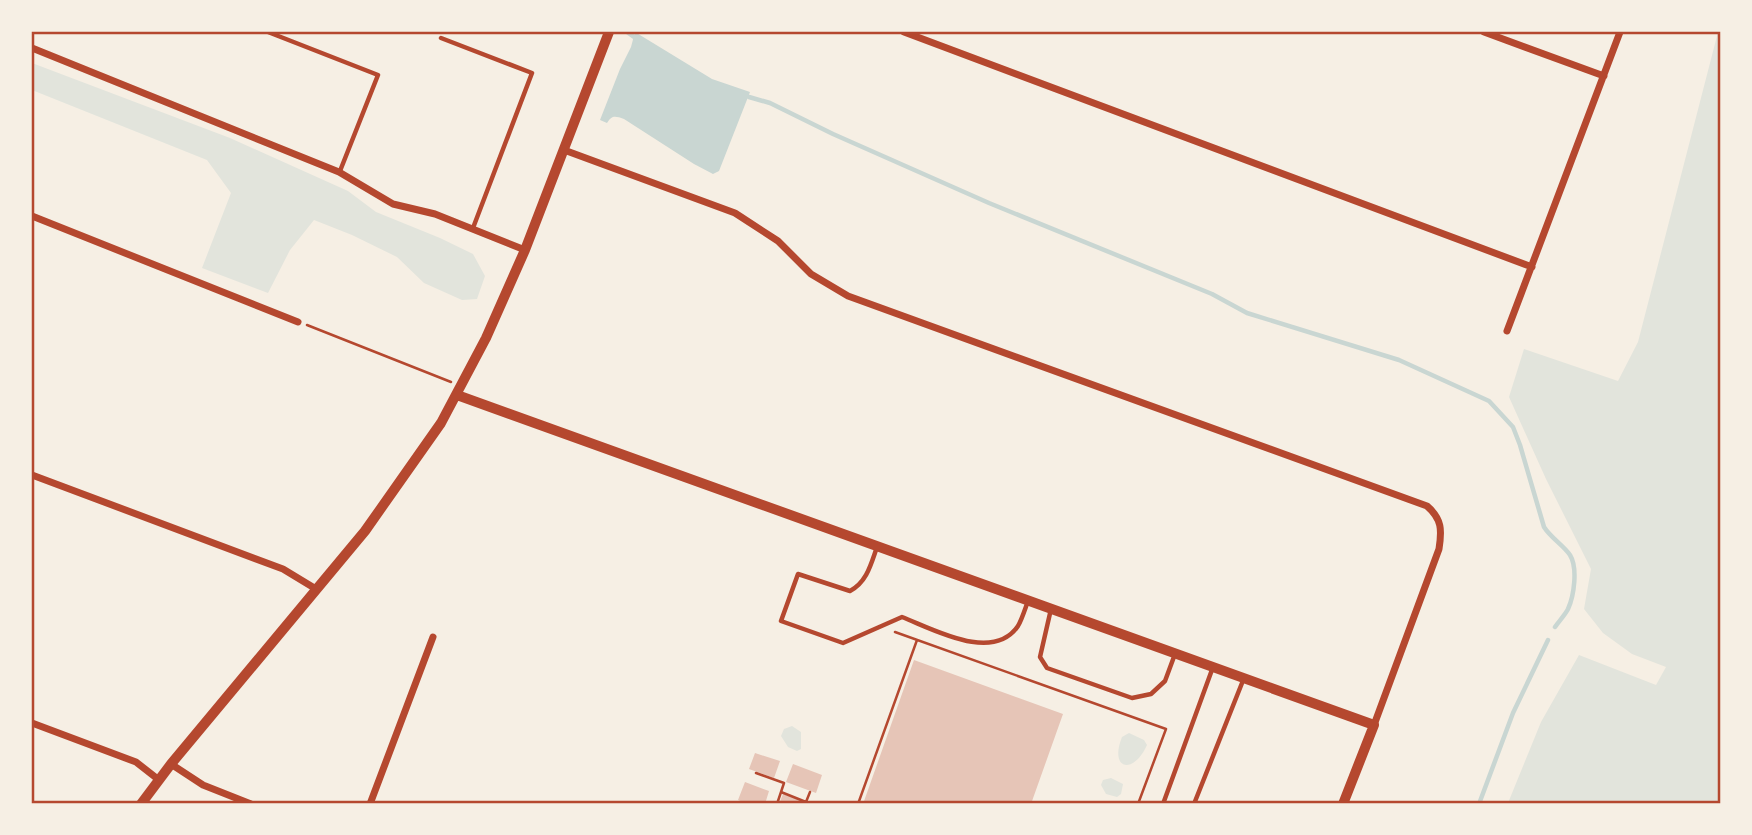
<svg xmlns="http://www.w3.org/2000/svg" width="1752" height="835" font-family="'Playfair Display',serif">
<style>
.green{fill:#e2e4dc}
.water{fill:#c9d6d2}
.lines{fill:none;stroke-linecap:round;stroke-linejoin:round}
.stream{stroke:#c9d6d2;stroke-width:4.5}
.building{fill:#e6c5b7}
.path{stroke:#b5482f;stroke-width:2.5}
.service{stroke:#b5482f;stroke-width:4.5}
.minor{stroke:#b5482f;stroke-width:7}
.tertiary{stroke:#b5482f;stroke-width:10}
.neatline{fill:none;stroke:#b5482f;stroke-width:2.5}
</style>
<rect width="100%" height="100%" fill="#f6efe4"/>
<!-- green -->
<path class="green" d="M1718,32H1720V803H1508L1541,722L1579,655L1656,685L1666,667L1632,654L1603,633L1584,609L1591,569L1546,479L1509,397L1524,349L1618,381L1638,342Z
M32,63L230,138L348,191L376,212L440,238L473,254L485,276L477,299L462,300L424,283L397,257L352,235L314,220L290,250L268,293L202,268L231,193L207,160L32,90Z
M792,726L801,732V749L797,751L788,747L781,736L784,729Z
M1129,733L1144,740L1147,745C1133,776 1109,769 1122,737Z
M1111,778L1123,784L1121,794L1117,797L1106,794L1101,785L1103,780Z"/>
<!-- water -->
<path class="water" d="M635,32L712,79L750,92L719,171L713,174L694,164L624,119C615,116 612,115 607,123L600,120L620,69L631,47Z"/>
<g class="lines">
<!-- stream -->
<path class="stream" d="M627,32L634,37
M749,97L770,103L833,134L989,203L1212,294L1247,313L1399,360L1489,401L1513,427L1520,445L1544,527C1551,538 1563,545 1570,555C1578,568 1574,596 1568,609C1565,615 1559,621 1555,627
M1479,804L1513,713L1548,640"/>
</g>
<!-- building -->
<path class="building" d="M914,660L1063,714L1031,804H863Z
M755,753L780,761L774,778L749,769Z
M793,764L822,775L816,793L786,782Z
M745,782L769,791L765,804H748L738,800Z
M783,794L808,803V804H779Z"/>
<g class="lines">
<!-- path -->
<path class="path" d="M307,325L451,382
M895,632L1166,729L1138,804
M756,773L784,783L777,804
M781,792L811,804
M806,802L810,792
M858,804L917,640"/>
<!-- service -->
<path class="service" d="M268,32L378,75L340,171
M441,38L532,73L473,228
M877,547C871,564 867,582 850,591L798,574L781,621L843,643L902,617C933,629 993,663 1018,626C1022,619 1025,609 1028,601
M1051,609L1040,657L1047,668L1132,698L1151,694L1165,681L1175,654
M1163,804L1213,667
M1194,804L1244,678"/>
<!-- minor -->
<path class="minor" d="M904,32L1532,267
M1484,32L1604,76
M32,48L339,172L393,204L435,214L525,250
M564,150L735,213L778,241L811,274L848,296L1427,506C1442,519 1442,530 1439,549L1374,725
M32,216L298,322
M1507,331L1620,32
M32,475L283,569L316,589
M32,723L136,762L159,780
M171,764L203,785L251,804
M370,804L433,637"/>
<!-- tertiary -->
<path class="tertiary" d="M457,395L1374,725L1343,804
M141,804L171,764L365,531L441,423L486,338L525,250L609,32"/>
</g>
<!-- border -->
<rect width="1752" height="835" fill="none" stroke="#f6efe4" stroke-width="66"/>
<rect x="33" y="33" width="1686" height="769" class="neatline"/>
</svg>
